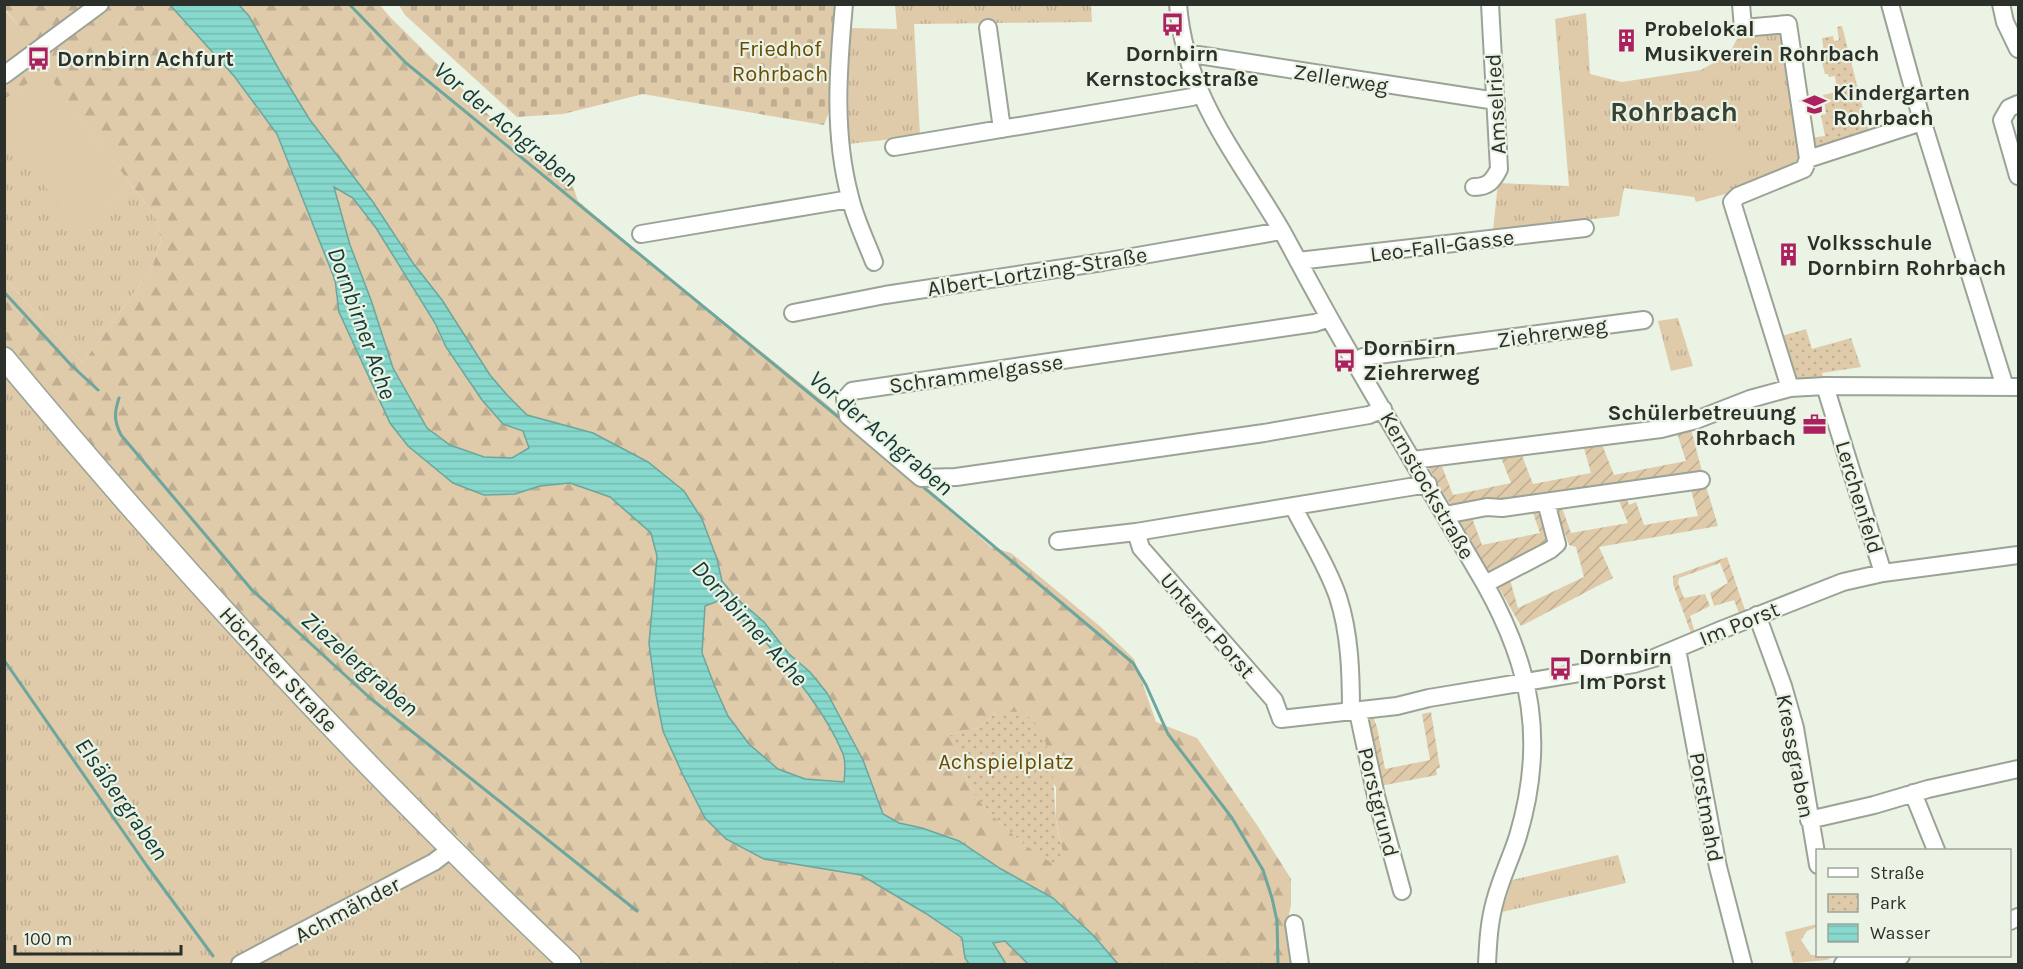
<svg xmlns="http://www.w3.org/2000/svg" width="2023" height="969" font-family="Karla,sans-serif">
<style>
.grass{fill:url(#grass-tufts)}
.forest{fill:url(#forest-firs);fill-rule:evenodd}
.cemetery{fill:url(#cemetery-stones)}
.park{fill:url(#park-dots)}
.garden{fill:url(#garden-furrows)}
.pitch{fill:#dfcaaa}
.water{fill:url(#water-rules);stroke:#6ca69c;stroke-width:1.5;fill-rule:evenodd}
.lines{fill:none;stroke-linecap:round;stroke-linejoin:round}
.stream{stroke:#6ca69c;stroke-width:3}
.minor-casing{stroke:#9ba396;stroke-width:20}
.major-casing{stroke:#9ba396;stroke-width:24}
.minor{stroke:#fff;stroke-width:16}
.major{stroke:#fff;stroke-width:21}
.labels{text-anchor:middle;stroke-width:4.5;stroke-linejoin:round;paint-order:stroke}
.poi-label{font-size:22px;font-weight:bold;fill:#2c302a;stroke:#eaf3e4;text-anchor:start}
.park-label{font-size:22px;fill:#6b4a04;stroke:#eaf3e4}
.street-label{font-size:22px;fill:#2c302a;stroke:#eaf3e4}
.water-label{font-size:24px;font-style:italic;fill:#143a36;stroke:#eaf3e4}
.district-label{font-size:28px;font-weight:bold;fill:#394034;stroke:#eaf3e4}
</style>
<defs>
<pattern id="grass-tufts" width="24" height="20" patternUnits="userSpaceOnUse" patternTransform="scale(1.5)"><rect width="24" height="20" fill="#dfcaaa"/><path d="M3 7l-1-3M5 7V3M7 7l1-3M15 17l-1-3M17 17v-4M19 17l1-3" fill="none" stroke="#c0ae92"/></pattern>
<pattern id="forest-firs" width="22" height="20" patternUnits="userSpaceOnUse" patternTransform="scale(1.5)"><rect width="22" height="20" fill="#dfcaaa"/><path d="M5 1l3.5 6h-7zM16 11l3.5 6h-7z" fill="#c0ae92"/></pattern>
<pattern id="cemetery-stones" width="16" height="16" patternUnits="userSpaceOnUse" patternTransform="scale(1.5)"><rect width="16" height="16" fill="#dfcaaa"/><path d="M2 7V4a2 2 0 0 1 4 0v3zM10 15v-3a2 2 0 0 1 4 0v3z" fill="#c0ae92"/></pattern>
<pattern id="park-dots" width="8" height="8" patternUnits="userSpaceOnUse" patternTransform="scale(1.5)"><rect width="8" height="8" fill="#dfcaaa"/><path d="M2 2h.1M6 6h.1" fill="none" stroke="#c0ae92" stroke-width="1.8" stroke-linecap="round"/></pattern>
<pattern id="garden-furrows" width="10" height="10" patternUnits="userSpaceOnUse" patternTransform="scale(1.5)"><rect width="10" height="10" fill="#dfcaaa"/><path d="M-1 1l2-2M0 10L10 0M9 11l2-2" fill="none" stroke="#c0ae92"/></pattern>
<pattern id="water-rules" width="6" height="5" patternUnits="userSpaceOnUse" patternTransform="scale(1.5)"><rect width="6" height="5" fill="#87d8cd"/><path d="M0 2.5h6" fill="none" stroke="#75bab0"/></pattern>
</defs>
<rect width="100%" height="100%" fill="#eaf3e4"/>
<!-- grass -->
<path class="grass" d="M895,5H1091L1092,22L914,24L920,136L848,144L849,28L897,29Z
M1586,13L1590,74L1622,82L1701,70L1729,54L1737,39L1781,34L1799,164L1729,193L1696,202L1694,197L1624,188L1619,216L1493,231L1498,183L1569,186L1555,19Z
M13,137L74,228L132,186L155,216L161,240L152,268L83,363L5,279V144Z
M1678,318L1693,366L1671,371L1658,321Z
M4,339L459,840L589,964H5Z
M1618,855L1626,883L1502,912L1512,880Z
M1817,924V927L1807,931L1801,940L1811,955L1834,956L1827,960L1793,963L1785,932Z"/>
<!-- forest -->
<path class="forest" d="M5,5H170L234,76L277,134L335,280L339,312L376,394L515,494L540,486L570,483L610,497L651,533L657,556L649,643L656,695L663,731L683,775L705,818L764,859L861,875L925,913L962,939L965,958L969,964H587L473,853L263,640L71,423L5,343V279L83,363L152,268L161,240L155,216L45,72L5,99L4,63L32,43L5,9Z
M239,5H380L388,15L535,161L553,168L572,183L578,201L656,267L823,401L991,547L1011,553L1102,628L1134,659L1156,722L1197,738L1257,825L1291,879V905L1286,927L1294,964H1118L1093,935L1053,898L1001,869L959,841L922,828L899,823L883,814L863,760L827,693L810,672L788,653L764,622L735,597L722,581L717,559L684,491L647,462L593,433L527,415L508,396L490,375L442,300L413,263L373,202L310,120L281,73L249,16ZM996,712L1056,787V819L1063,856L1026,846L991,814L977,798L964,773L959,752L950,736L961,731L979,728Z
M334,186L353,198L376,228L435,323L446,347L503,424L523,431L530,448L512,458L484,457L450,445L427,428L393,368L371,300L350,245Z
M718,601C761,630 824,706 843,754C846,762 845,773 844,782L805,779L778,769L749,744L728,716L715,687L702,652L705,605Z
M1006,941L1028,964H1006L993,943Z"/>
<!-- cemetery -->
<path class="cemetery" d="M399,5H839L833,101L824,125L643,94L563,114L517,117L405,15Z"/>
<!-- park -->
<path class="park" d="M1842,26L1869,132L1813,151L1810,138L1825,136L1821,115L1826,114L1823,95L1837,92L1835,76L1829,77L1828,74H1825L1820,55L1824,54L1822,38L1833,36L1834,41L1839,40L1837,27Z
M1806,329L1812,349L1851,338L1861,367L1822,373L1824,382L1791,383L1778,337Z
M996,712C1004,712 1016,710 1024,714C1055,731 1053,789 1056,818C1057,831 1061,843 1064,855L1055,864L1043,858L1026,846L991,814L977,798L964,773L959,752L949,736L961,731L979,728Z"/>
<!-- garden -->
<path class="garden" d="M1691,429L1703,475L1452,507L1427,465L1441,464L1453,495L1511,483L1500,455L1521,453L1533,484L1591,473L1583,445L1601,442L1614,475L1686,461L1677,433Z
M1705,483L1718,526L1599,547L1613,578L1521,626L1496,583L1509,576L1518,608L1584,577L1576,547L1569,545L1554,503L1560,502L1571,533L1628,523L1617,496L1625,494L1629,505L1636,502L1644,525L1698,516L1690,486Z
M1531,507L1538,509L1548,539V544L1489,573L1458,518L1471,515L1482,545L1540,533Z
M1727,557L1745,610L1739,613L1734,600L1714,606L1710,593L1728,583L1720,563L1679,578L1678,583L1684,598L1705,594L1710,606L1690,616L1695,633H1691L1673,584V576Z
M1431,712L1440,768L1436,769L1437,775L1380,786L1366,721L1368,716L1372,714L1377,727L1385,769L1430,760L1422,714Z"/>
<!-- pitch -->
<path class="pitch" d="M4,9L33,43L5,63H4Z
M45,71L132,186L74,229L13,138L5,144V99Z
M1729,97L1743,160L1712,168L1697,105Z"/>
<!-- water -->
<path class="water" d="M170,5H239L249,16L281,73L310,120L373,202L413,263L442,300L490,375L508,396L527,415L593,433L648,462L684,491L702,519L717,559L722,581L735,597L764,622L788,653L810,672L827,693L863,760L883,814L899,823L922,828L959,841L1001,869L1053,898L1093,935L1118,964H1028L1005,941L993,943L1006,964H969L965,958L962,938L925,913L861,875L764,859L726,839L705,818L683,775L663,731L656,695L649,643L657,556L651,533L610,497L570,483L540,486L515,494L484,495L453,483L408,446L390,423L339,312L335,280L277,134L234,76ZM334,187L353,198L376,228L435,323L446,347L482,400L503,424L523,431L529,448L512,458L484,457L450,445L427,428L393,368L371,300L350,245ZM718,601C761,628 824,707 843,754C846,762 845,773 844,782L805,779L778,769L749,744L728,716L715,687L702,653L705,606Z"/>
<g class="lines">
<!-- stream -->
<path class="stream" d="M349,4L406,63L842,420
M4,292L71,365L98,390
M119,398C114,413 114,421 121,435L252,590L370,698L637,911
M921,485L1133,663L1146,685L1168,734L1232,818L1263,870L1272,898L1277,921L1278,964
M4,660L147,866L213,956"/>
<defs>
<path id="minor" d="M844,4C838,69 833,134 850,197C855,219 866,241 874,262
M1178,4C1185,97 1239,157 1283,233C1301,266 1319,300 1338,333C1386,417 1436,500 1485,584C1532,668 1546,742 1518,836C1511,858 1501,878 1495,901C1489,922 1488,943 1487,964
M1741,4L1743,28L1788,24L1808,159L1804,169L1738,196L1732,202L1790,388
M1890,4L1921,117L2005,387
M2001,4L2005,22L2018,49
M988,28L1002,129
M1187,58L1198,55L1496,101
M4,75L100,4
M2018,104L2009,108L2002,120L2018,176
M894,147L1192,97L1200,94
M1808,159L1922,122
M1474,187C1488,187 1493,181 1499,169L1490,4
M641,234L850,199
M1298,261L1585,228
M793,313L885,295L1103,262L1281,231
M1329,318L1315,323L852,391L845,399L848,416L921,478L956,477L1264,433L1369,415L1383,409
M1355,362L1363,357L1644,320
M1825,386L1883,573
M1413,460L1661,429L1696,420L1750,399L1790,388L1825,386L2018,387
M1293,506C1308,536 1327,565 1338,597C1350,634 1351,674 1351,712
M1445,515L1487,507L1502,508L1701,480
M1136,532L1428,484
M1058,541L1136,532L1141,548L1274,700L1281,719L1397,706L1429,698L1634,664L1654,658L1721,630L1843,582L1883,573L2018,555
M1485,584L1550,550L1557,544L1546,502
M1757,615L1783,686L1795,728L1818,865
M1677,649L1718,867L1743,964
M1358,712L1376,796L1402,891
M1913,793L1936,850
M1809,820L1874,805L1928,789L2018,769
M2010,921L2018,917
M1294,924L1300,964
M240,964L434,862L451,849
M1843,964L1901,956"/>
<path id="major" d="M4,358C181,571 369,774 570,964"/>
</defs>
<!-- minor casing -->
<use href="#minor" class="minor-casing"/>
<!-- major casing -->
<use href="#major" class="major-casing"/>
<!-- minor -->
<use href="#minor" class="minor"/>
<!-- major -->
<use href="#major" class="major"/>
</g>
<!-- icons -->
<defs>
<symbol id="bus-bare" viewBox="-9 -9 18 18"><path d="M-5-6H5V4H4V6H2V4H-2V6H-4V4H-5ZM-3.5-4V0h7V-4ZM-3.5 1.2v1.5H-2V1.2ZM2 1.2v1.5H3.5V1.2Z" fill="#ac2060" stroke="#eaf3e4" stroke-width="2.5" paint-order="stroke"/></symbol>
<symbol id="building-bare" viewBox="-9 -9 18 18"><path d="M-4-6H4V6H1V3H-1V6H-4ZM-2.5-4.3h1.7v1.8h-1.7ZM.8-4.3h1.7v1.8H.8ZM-2.5-1h1.7V.8h-1.7ZM.8-1h1.7V.8H.8Z" fill="#ac2060" stroke="#eaf3e4" stroke-width="2.5" paint-order="stroke"/></symbol>
<symbol id="school-bare" viewBox="-9 -9 18 18"><path d="M0-5L7-2L0 1L-7-2ZM-4 1L0 2.5L4 1V4Q0 6-4 4Z" fill="#ac2060" stroke="#eaf3e4" stroke-width="2.5" paint-order="stroke"/></symbol>
<symbol id="office-bare" viewBox="-9 -9 18 18"><path d="M-6-3h4V-5.5h4V-3h4V5H-6ZM-1-4.5V-3h2v-1.5ZM-6 0V1H6V0Z" fill="#ac2060" stroke="#eaf3e4" stroke-width="2.5" paint-order="stroke"/></symbol>
</defs>
<g fill-rule="evenodd">
<use href="#bus-bare" x="1156" y="8" width="33" height="33"/>
<use href="#building-bare" x="1610" y="24" width="33" height="33"/>
<use href="#bus-bare" x="22" y="42" width="33" height="33"/>
<use href="#school-bare" x="1798" y="88" width="33" height="33"/>
<use href="#building-bare" x="1772" y="238" width="33" height="33"/>
<use href="#bus-bare" x="1328" y="344" width="33" height="33"/>
<use href="#office-bare" x="1798" y="408" width="33" height="33"/>
<use href="#bus-bare" x="1544" y="652" width="33" height="33"/>
</g>
<g class="labels">
<!-- poi labels -->
<g class="poi-label">
<text x="1644" y="36">Probelokal<tspan x="1644" dy="25">Musikverein Rohrbach</tspan></text>
<text x="1172" y="61" text-anchor="middle">Dornbirn<tspan x="1172" dy="25">Kernstockstraße</tspan></text>
<text x="57" y="66">Dornbirn Achfurt</text>
<text x="1833" y="100">Kindergarten<tspan x="1833" dy="25">Rohrbach</tspan></text>
<text x="1807" y="250">Volksschule<tspan x="1807" dy="25">Dornbirn Rohrbach</tspan></text>
<text x="1363" y="355">Dornbirn<tspan x="1363" dy="25">Ziehrerweg</tspan></text>
<text x="1796" y="420" text-anchor="end">Schülerbetreuung<tspan x="1796" dy="25">Rohrbach</tspan></text>
<text x="1579" y="664">Dornbirn<tspan x="1579" dy="25">Im Porst</tspan></text>
</g>
<!-- park labels -->
<g class="park-label">
<text x="780" y="56">Friedhof<tspan x="780" dy="25">Rohrbach</tspan></text>
<text x="1006" y="769">Achspielplatz</text>
</g>
<!-- street labels -->
<g class="street-label">
<text transform="translate(1341 78) rotate(9)" y="8">Zellerweg</text>
<text transform="translate(1495 104) rotate(-93)" y="8">Amselried</text>
<text transform="translate(1442 245) rotate(-7)" y="8">Leo-Fall-Gasse</text>
<text transform="translate(1037 271) rotate(-9)" y="8">Albert-Lortzing-Straße</text>
<text transform="translate(1552 332) rotate(-8)" y="8">Ziehrerweg</text>
<text transform="translate(976 373) rotate(-8)" y="8">Schrammelgasse</text>
<text transform="translate(1428 485) rotate(60)" y="8">Kernstockstraße</text>
<text transform="translate(1860 497) rotate(73)" y="8">Lerchenfeld</text>
<text transform="translate(1739 623) rotate(-22)" y="8">Im Porst</text>
<text transform="translate(1208 625) rotate(49)" y="8">Unterer Porst</text>
<text transform="translate(279 669) rotate(47)" y="8">Höchster Straße</text>
<text transform="translate(1796 756) rotate(79)" y="8">Kressgraben</text>
<text transform="translate(1379 802) rotate(76)" y="8">Porstgrund</text>
<text transform="translate(1707 807) rotate(80)" y="8">Porstmahd</text>
<text transform="translate(347 909) rotate(-28)" y="8">Achmähder</text>
</g>
<!-- water labels -->
<g class="water-label">
<text transform="translate(506 124) rotate(40)" y="8">Vor der Achgraben</text>
<text transform="translate(362 323) rotate(70)" y="8">Dornbirner Ache</text>
<text transform="translate(881 433) rotate(40)" y="8">Vor der Achgraben</text>
<text transform="translate(750 623) rotate(48)" y="8">Dornbirner Ache</text>
<text transform="translate(360 664) rotate(41)" y="8">Ziezelergraben</text>
<text transform="translate(122 799) rotate(55)" y="8">Elsäßergraben</text>
</g>
<!-- district labels -->
<g class="district-label">
<text x="1674" y="121">Rohrbach</text>
</g>
</g>
<!-- border -->
<rect width="2023" height="969" fill="none" stroke="#2c302a" stroke-width="12"/>
<!-- legend -->
<rect x="1816" y="849" width="195" height="108" fill="#eaf3e4" stroke="#9ea59a" stroke-width="1.5"/>
<rect x="1828" y="868" width="30" height="9" fill="#ffffff" stroke="#9ea59a" stroke-width="1.5"/>
<text x="1870" y="879" font-size="18" fill="#2c302a">Straße</text>
<rect x="1828" y="894" width="30" height="18" fill="url(#park-dots)" stroke="#9ea59a" stroke-width="1.5"/>
<text x="1870" y="909" font-size="18" fill="#2c302a">Park</text>
<rect x="1828" y="924" width="30" height="18" fill="url(#water-rules)" stroke="#9ea59a" stroke-width="1.5"/>
<text x="1870" y="939" font-size="18" fill="#2c302a">Wasser</text>
<!-- scale -->
<path d="M15 945v9h166v-9" fill="none" stroke="#2c302a" stroke-width="3"/>
<text x="24" y="945" font-size="18" fill="#2c302a" stroke="#eaf3e4" stroke-width="4.5" paint-order="stroke">100 m</text>
</svg>
